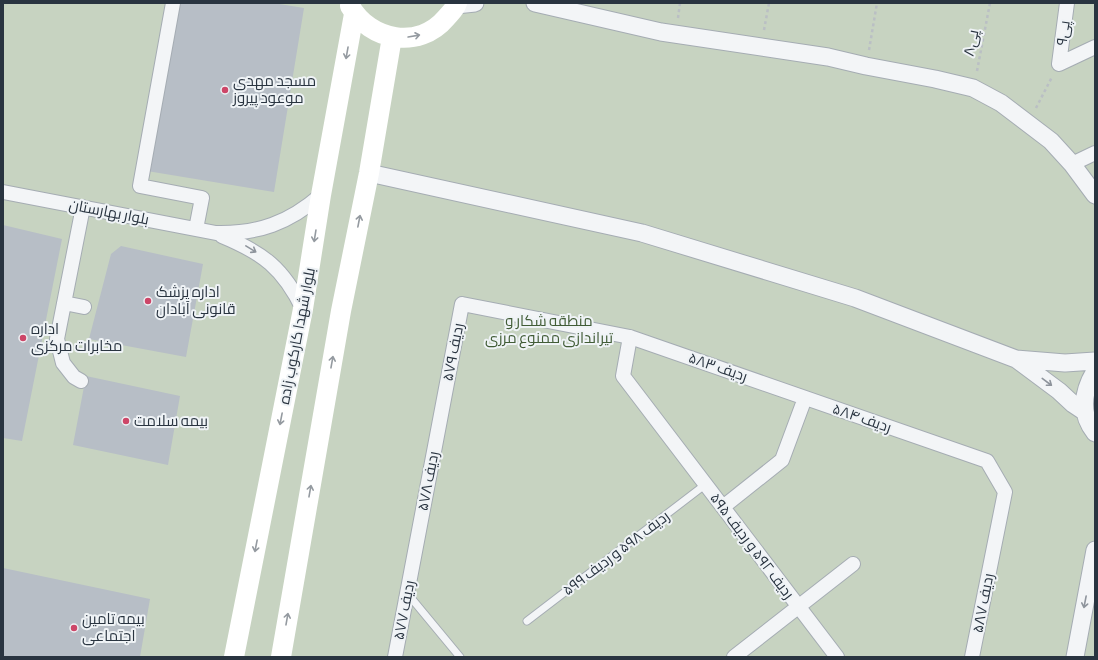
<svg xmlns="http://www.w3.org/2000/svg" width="1098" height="660" font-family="'Alegreya Sans',Cairo,sans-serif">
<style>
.green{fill:#c7d3c1}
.building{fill:#b7bec6}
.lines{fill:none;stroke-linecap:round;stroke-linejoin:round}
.service-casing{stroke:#a5acb3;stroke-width:9}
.minor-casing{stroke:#a5acb3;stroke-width:16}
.tertiary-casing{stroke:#a5acb3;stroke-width:19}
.path{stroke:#babfc4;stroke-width:2.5;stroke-dasharray:3 3;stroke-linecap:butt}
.service{stroke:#f3f5f7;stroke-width:7}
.minor{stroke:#f3f5f7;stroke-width:14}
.tertiary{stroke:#f3f5f7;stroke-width:17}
.secondary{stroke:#fff;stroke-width:20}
.oneway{stroke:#949aa0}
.oneway2{stroke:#8e949c}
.poi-dot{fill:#cd4668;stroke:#eff3f6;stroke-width:1.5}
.labels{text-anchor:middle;stroke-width:4;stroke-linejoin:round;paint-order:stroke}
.street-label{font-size:15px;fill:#293440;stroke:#eff3f6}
.poi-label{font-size:15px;fill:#293440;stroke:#eff3f6;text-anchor:start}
.park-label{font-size:15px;fill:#415c36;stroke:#eff3f6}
</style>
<rect width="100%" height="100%" fill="#e0e4e9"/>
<!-- green -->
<path class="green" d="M3,3H1095V657H3Z"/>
<!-- building -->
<path class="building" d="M174,3H273L304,8L274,192L147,171Z
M3,225L62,239L22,441L3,438Z
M121,246L203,264L186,357L89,339L111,254Z
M86,376L180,396L168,465L73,445Z
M3,568L150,599L140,657H3Z"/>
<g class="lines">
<defs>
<path id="service" d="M407,593L460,657
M527,621L706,484"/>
<path id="minor" d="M173,3L140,186L202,198L196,229
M1059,64L1067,3
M1059,64L1095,47
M1072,164L1095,153
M3,192L216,233C258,234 289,223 321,195
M222,236C263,253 283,268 303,309
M64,303L84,307
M630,337L623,376L837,657
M81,381L74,377L63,363L57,339L83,207
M723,507L782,460L805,398
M395,657L462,304L630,337L987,461L1005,492L972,657
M734,657L853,564"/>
<path id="tertiary" d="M535,3L661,32L828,57L866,66L935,79L973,88L1001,103L1051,141L1072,164L1095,195
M456,5L475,3
M369,173L642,233L855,298L1016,359L1065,363L1095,361
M1016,359L1059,391L1073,404L1085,412
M1095,371C1083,391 1079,413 1095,433
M1075,657L1095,550"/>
</defs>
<!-- service casing -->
<use href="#service" class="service-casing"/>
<!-- minor casing -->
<use href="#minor" class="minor-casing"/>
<!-- tertiary casing -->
<use href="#tertiary" class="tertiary-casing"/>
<!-- path -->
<path class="path" d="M678,18L680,3
M764,30L769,3
M869,50L877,3
M977,71L990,3
M1036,108L1052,77"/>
<!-- service -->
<use href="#service" class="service"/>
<!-- minor -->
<use href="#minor" class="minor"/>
<!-- tertiary -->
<use href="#tertiary" class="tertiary"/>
<!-- secondary -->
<path class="secondary" d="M350,6C370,41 419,50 446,18C450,13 455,9 457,3
M234,657L303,309L321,195L354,14
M281,657L341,311L369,173L392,37"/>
</g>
<!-- one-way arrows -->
<defs><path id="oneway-shaft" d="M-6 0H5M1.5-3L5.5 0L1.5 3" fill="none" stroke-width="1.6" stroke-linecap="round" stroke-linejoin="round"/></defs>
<g class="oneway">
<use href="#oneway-shaft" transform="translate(414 36) rotate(-10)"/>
<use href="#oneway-shaft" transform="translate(347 53) rotate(100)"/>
<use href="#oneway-shaft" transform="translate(359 221) rotate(-79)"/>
<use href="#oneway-shaft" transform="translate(315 236) rotate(99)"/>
<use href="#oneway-shaft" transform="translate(332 362) rotate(-80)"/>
<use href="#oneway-shaft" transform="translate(281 419) rotate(101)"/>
<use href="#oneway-shaft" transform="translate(310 491) rotate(-80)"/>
<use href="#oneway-shaft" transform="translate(256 546) rotate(101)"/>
<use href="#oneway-shaft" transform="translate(287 619) rotate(-80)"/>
</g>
<g class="oneway2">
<use href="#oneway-shaft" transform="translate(251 249) rotate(31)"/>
<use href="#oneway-shaft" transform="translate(1047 382) rotate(37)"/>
<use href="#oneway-shaft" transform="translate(1085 602) rotate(101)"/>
</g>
<!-- markers -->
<g class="poi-dot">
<circle cx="225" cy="90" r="4"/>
<circle cx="148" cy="301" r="4"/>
<circle cx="23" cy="338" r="4"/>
<circle cx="126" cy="421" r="4"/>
<circle cx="74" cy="628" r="4"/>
</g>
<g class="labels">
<!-- street labels -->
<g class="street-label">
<text transform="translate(1063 33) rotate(-82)" y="5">پی۹</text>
<text transform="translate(971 43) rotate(-79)" y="5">پی۸</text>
<text transform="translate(109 212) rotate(11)" y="5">بلوار بهارستان</text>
<text transform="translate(297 336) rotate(-79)" y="5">بلوار شهدا کارکوب زاده</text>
<text transform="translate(453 352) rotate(-79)" y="5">ردیف ۵۷۹</text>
<text transform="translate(718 367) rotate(19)" y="5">ردیف ۵۸۳</text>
<text transform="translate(862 418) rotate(19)" y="5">ردیف ۵۸۴</text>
<text transform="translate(428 481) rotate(-79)" y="5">ردیف ۵۷۸</text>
<text transform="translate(752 546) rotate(53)" y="5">ردیف ۵۹۲ و ردیف ۵۹۵</text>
<text transform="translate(616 553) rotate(-37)" y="5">ردیف ۵۹۸ و ردیف ۵۹۹</text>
<text transform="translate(983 603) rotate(-79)" y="5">ردیف ۵۸۷</text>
<text transform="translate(404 610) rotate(-79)" y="5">ردیف ۵۷۷</text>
</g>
<!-- poi labels -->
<g class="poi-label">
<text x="233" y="86">مسجد مهدی<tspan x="233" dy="17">موعود پیروز</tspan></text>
<text x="156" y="297">اداره پزشک<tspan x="156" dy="17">قانونی آبادان</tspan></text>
<text x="31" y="334">اداره<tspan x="31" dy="17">مخابرات مرکزی</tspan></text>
<text x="134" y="426">بیمه سلامت</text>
<text x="82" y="624">بیمه تامین<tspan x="82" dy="17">اجتماعی</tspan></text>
</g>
<!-- park labels -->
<g class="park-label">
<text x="549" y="326">منطقه شکار و<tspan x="549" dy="17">تیراندازی ممنوع مرزی</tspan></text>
</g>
</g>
<!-- border -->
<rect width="1098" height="660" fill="none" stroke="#293440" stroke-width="8"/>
</svg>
